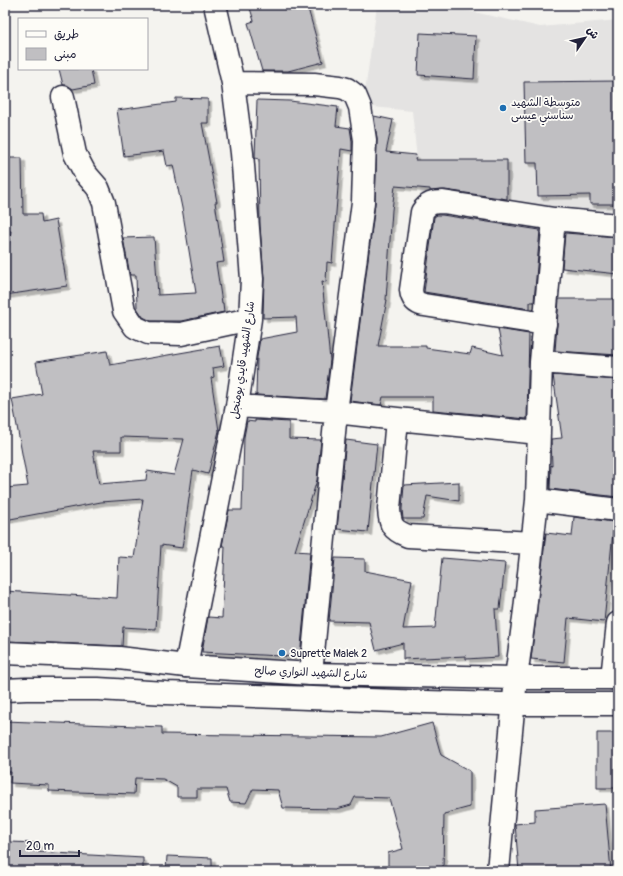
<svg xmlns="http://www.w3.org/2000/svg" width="623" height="876" font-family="Pangolin,'Playpen Sans Arabic',sans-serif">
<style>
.built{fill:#e4e3e2}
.building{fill:#c0bfc2;stroke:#22223b;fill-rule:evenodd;filter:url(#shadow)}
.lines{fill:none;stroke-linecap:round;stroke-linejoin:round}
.street-casing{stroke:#22223b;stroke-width:25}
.secondary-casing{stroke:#22223b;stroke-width:25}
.street{stroke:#fdfcf7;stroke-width:22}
.secondary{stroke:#fdfcf7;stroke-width:22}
.poi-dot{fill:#1f6fb2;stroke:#fdfcf7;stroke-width:1.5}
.labels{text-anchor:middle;stroke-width:3.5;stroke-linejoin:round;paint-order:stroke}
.poi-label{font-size:11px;fill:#22223b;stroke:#fdfcf7;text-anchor:start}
.street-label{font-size:11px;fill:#22223b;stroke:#fdfcf7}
</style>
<defs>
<filter id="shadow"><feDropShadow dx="3.5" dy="3.5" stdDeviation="0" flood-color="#0004"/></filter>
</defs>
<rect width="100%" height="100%" fill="#f4f3ef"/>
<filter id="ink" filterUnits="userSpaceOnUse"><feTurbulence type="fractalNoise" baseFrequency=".025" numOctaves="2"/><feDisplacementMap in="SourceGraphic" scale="8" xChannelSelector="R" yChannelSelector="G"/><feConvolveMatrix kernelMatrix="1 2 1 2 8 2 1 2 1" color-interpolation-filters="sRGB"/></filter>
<g filter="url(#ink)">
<!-- built -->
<path class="built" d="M377,5H443L540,27L618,20V214L421,198L412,111L363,106Z"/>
<!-- building -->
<path class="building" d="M249,5H307L323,62L288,71H262L248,23L254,21Z
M420,33L476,36L474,79L418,75Z
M59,69H91L94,85L73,89L67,85H63Z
M618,81V204H590V195L538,196L537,163H526L524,82Z
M176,98L208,99V123H202L217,202H215L224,262L216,263L222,303H223L224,312L181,321H151L143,317L137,308L136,275H130L123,238L154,237L158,295L196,293L182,208L173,165L167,166L164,151L124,156L117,110L176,102Z
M257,100L290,101L338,107L336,126L350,128L352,141V151L341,149L332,263L327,262L326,282L322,281L330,360L325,399L256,395L257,357L260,339L297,332L296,317L263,318L264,278L260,226L259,159L255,158Z
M374,116L393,120L386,152L416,155L415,160H507V199L445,190L430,191V189L395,186L392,210L386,300H387L378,346H426V348L470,354L472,348L503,355L498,329L529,334L527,419L433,410V397H383L381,405L350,401L375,204L377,140Z
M5,158H22L23,214H41L42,223L56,220L67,286L5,295V270L11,231H5Z
M437,215H442L540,230L534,302H530V309L424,292L434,217Z
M565,233L618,237V274L562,268Z
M559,299H618V355L555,351Z
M220,346L224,366L213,368L214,377L211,378L219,431L208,474L193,470L182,548L161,545L156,629L123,627L122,646L5,641V591L117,598L119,557L134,558L143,499L101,502L5,520V488L28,486L12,399L42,394L36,362L107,351L110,365ZM121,437L184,439L174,475L147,471L146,480L99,484L93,451H121Z
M553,375L618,380V497L550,489L551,465L552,466L551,439L562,438Z
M255,420L289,422V439L321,440L317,480L295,551L310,552L300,657L202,652L208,617L222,618L225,546H222L229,510H242L244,437L247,421L255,422Z
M346,440L377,444L368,532L337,529Z
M459,482V501L427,496L423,519H403L402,509L404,485Z
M574,517L614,522L604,622L568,618L564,662L531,659L546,533L572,536Z
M335,558L365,559V571L412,580L403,629L435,628L442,558L505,563L500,609H495L498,657L466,659V656L403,659V643L376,650L369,622L329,621Z
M5,721L162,727V734L381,737L432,723L441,755L470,771V807L444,814L443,871H393L388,868V853L403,849L389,798L355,797L351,805L337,809L283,808L278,790L253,789L246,803L230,802L226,789H197V797H177V787L163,779L135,778L134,794L49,791V785L10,783L11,772H5Z
M597,733H618V788H597Z
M605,804L611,871H519L515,824L535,822V809Z
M10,842L38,843L37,852L143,858V871H8Z
M167,856L212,858V871H166Z"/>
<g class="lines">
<defs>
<path id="street" d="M233,83L314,84L340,87L347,89L355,95L360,107L365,140L363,202L336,412L311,674
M63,97L75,154L85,173L98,188L104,203L124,311L135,327L148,333L181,334L250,319
M545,324L424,305C415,303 412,299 411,290L422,212C428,203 433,202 443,202L554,219L618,225
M541,362L618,368
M237,406L336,412L397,419L539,433
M397,419L389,509C390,525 392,530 408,536L532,543
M537,500L618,510
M186,666L237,406L250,319L252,279L242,153L233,83L215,5
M612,678L618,623
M498,871L516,678L525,610L537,500L541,362L554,219"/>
<path id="secondary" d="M5,653L119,658L186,666L311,674L516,678H618
M5,690L26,689H98L166,693L426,702L502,704H618"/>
</defs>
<!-- street casing -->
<use href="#street" class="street-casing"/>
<!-- secondary casing -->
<use href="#secondary" class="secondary-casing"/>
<!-- street -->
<use href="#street" class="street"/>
<!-- secondary -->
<use href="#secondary" class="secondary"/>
</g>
</g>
<!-- markers -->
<g class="poi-dot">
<circle cx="503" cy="108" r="4"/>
<circle cx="282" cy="653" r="4"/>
</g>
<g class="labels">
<!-- poi labels -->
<g class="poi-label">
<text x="511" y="106">متوسطة الشهيد<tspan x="511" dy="13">سناسني عيسى</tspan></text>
<text x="290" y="657">Suprette Malek 2</text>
</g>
<!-- street labels -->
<g class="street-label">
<text transform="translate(242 360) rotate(-82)" y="4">شارع الشهيد قايدي بومنجل</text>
<text transform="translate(311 672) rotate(2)" y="4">شارع الشهيد النواري صالح</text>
</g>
</g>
<!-- margin -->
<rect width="623" height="876" fill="none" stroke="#fdfcf7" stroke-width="20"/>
<rect x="10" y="10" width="603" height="856" fill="none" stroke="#22223b" stroke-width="1.5" filter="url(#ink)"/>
<!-- legend -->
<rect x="18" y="18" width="130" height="52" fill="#fdfcf7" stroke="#a5a5ac"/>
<rect x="26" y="31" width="20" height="6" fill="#fdfcf7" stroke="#a5a5ac"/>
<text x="54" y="38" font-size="12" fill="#22223b">طريق</text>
<rect x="26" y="48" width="20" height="12" fill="#c0bfc2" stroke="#a5a5ac"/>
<text x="54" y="58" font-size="12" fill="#22223b">مبنى</text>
<!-- north arrow -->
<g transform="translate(585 38) rotate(56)" stroke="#fdfcf7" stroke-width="3" paint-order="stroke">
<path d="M0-3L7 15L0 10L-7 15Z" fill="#22223b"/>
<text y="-6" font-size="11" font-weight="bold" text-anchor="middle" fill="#22223b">ش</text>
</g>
<!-- scale -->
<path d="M20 850v6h59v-6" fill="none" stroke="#22223b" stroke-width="2"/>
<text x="26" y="850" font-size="12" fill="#22223b" stroke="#fdfcf7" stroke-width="3" paint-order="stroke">20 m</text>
</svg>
